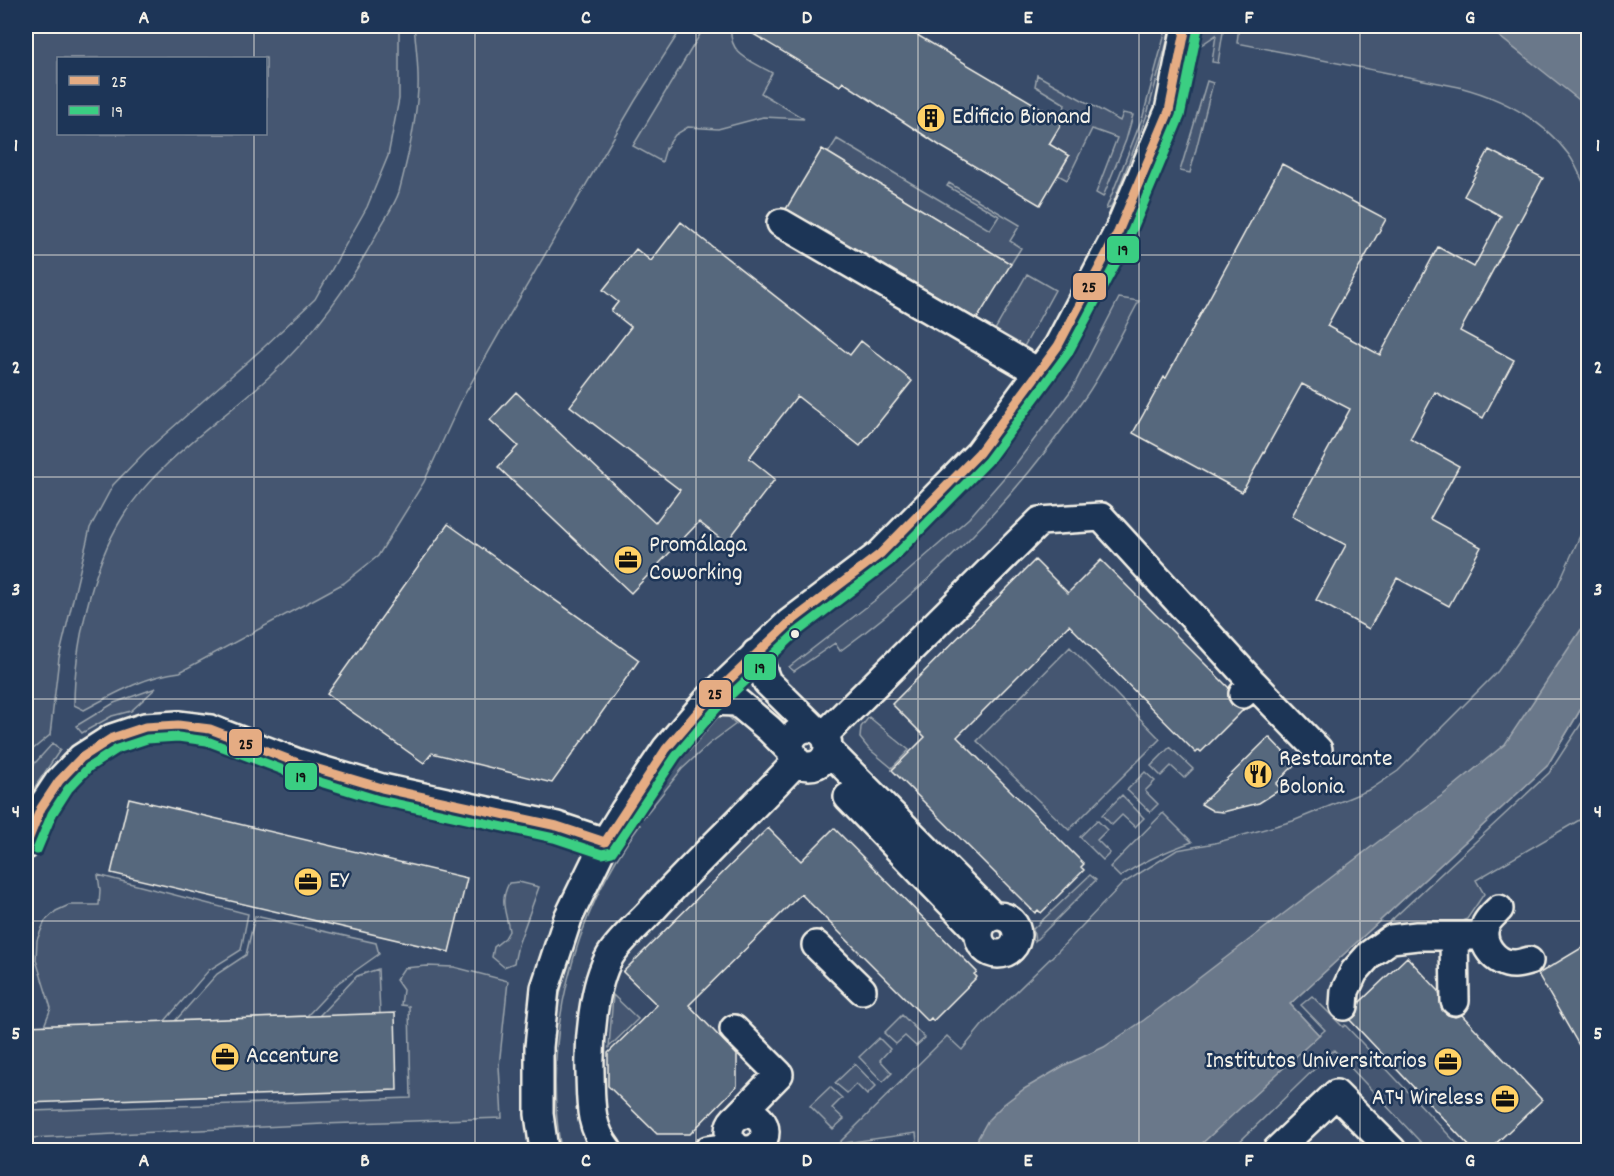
<svg xmlns="http://www.w3.org/2000/svg" width="1614" height="1176" font-family="Dekko,sans-serif">
<style>
.built{fill:#374c69;fill-rule:evenodd}
.green{fill:#445771;stroke:#9ca4ac;stroke-width:1.5;fill-rule:evenodd}
.water{fill:#6a788a;stroke:#a1a8b0;stroke-width:1.5}
.building{fill:#56677d;stroke:#f4f1e8;stroke-width:1.5}
.lines{fill:none;stroke-linecap:round;stroke-linejoin:round}
.minor-casing{stroke:#f4f1e8;stroke-width:32}
.minor{stroke:#1d3557;stroke-width:27}
.bus-1-casing{stroke:#1d3557;stroke-width:14}
.bus-2-casing{stroke:#1d3557;stroke-width:14}
.bus-1{stroke:#e5ac83;stroke-width:9}
.bus-2{stroke:#3ace82;stroke-width:9}
.grid{fill:none;stroke:#f4f1e8;stroke-width:1.5;stroke-opacity:0.55}
.bus-dot{fill:#f4f1e8;stroke:#1d3557;stroke-width:2}
.labels{text-anchor:middle;dominant-baseline:central;stroke-width:5;stroke-linejoin:round;paint-order:stroke}
.poi-label{font-size:24px;fill:#f4f1e8;stroke:#1d3557;text-anchor:start}
.line-badge{stroke:#1d3557;stroke-width:2}
.pale-badge-label{font-size:16px;text-anchor:middle;font-weight:bold;fill:#111}
.neatline{fill:none;stroke:#f4f1e8;stroke-width:2}
.grid-label{font-size:20px;text-anchor:middle;font-weight:bold;fill:#f4f1e8}
</style>
<rect width="100%" height="100%" fill="#2a4060"/>
<filter id="ink" filterUnits="userSpaceOnUse"><feTurbulence type="fractalNoise" baseFrequency=".0167" numOctaves="2"/><feDisplacementMap in="SourceGraphic" scale="12" xChannelSelector="R" yChannelSelector="G"/><feConvolveMatrix kernelMatrix="1 2 1 2 8 2 1 2 1" color-interpolation-filters="sRGB"/></filter>
<g filter="url(#ink)">
<path class="built" d="M26 26H1588V1150H26ZM58 58H266V134H58Z"/>
<path class="green" d="M26 26H399V99L388 156 367 207 315 299 264 347 146 451 113 485 90 528 59 658 50 735 26 755ZM58 58H266V134H58Z
M414 26H683L635 101 509 316 462 399 424 482 378 556 344 583 180 672C145 676 114 694 84 710L74 705C74 649 92 566 122 518 151 469 209 429 252 392 305 347 348 289 380 228 386 217 395 204 399 192 408 158 416 124 418 89 419 68 416 46 414 26Z
M705 26H731C728 55 750 60 772 73L761 93 804 119 763 117 718 129 688 127 675 135 666 148 662 162 633 146Z
M1167 26H1170V31L1147 115 1114 201 1110 208 1106 209 1143 116Z
M1200 26H1224L1218 63 1212 62 1216 35 1195 49Z
M1239 26H1588V193C1582 181 1577 166 1569 155 1542 119 1501 98 1459 87L1237 43Z
M1037 75 1120 121 1123 113 1133 115 1126 140 1103 197 1096 193 1117 138 1092 129 1067 180 1058 175 1069 156 1049 144 1063 121 1065 104 1035 86Z
M1207 81 1213 83 1190 173 1180 171Z
M837 139 990 230 999 216 947 186 949 183 1020 225 1010 241 1021 248 1011 264 828 153Z
M1027 274 1055 290 1021 352 992 335Z
M1119 298 1139 301C1122 332 1106 367 1086 396 1019 494 936 581 840 651L835 643 794 671 789 667 874 601 969 518 1015 465 1072 389Z
M1588 518V697L1547 766 1290 1004 1319 1035 1325 1030 1301 1005 1312 996 1343 1027 1345 1025 1463 1150H1428L1334 1050 1231 1150H918L916 1133 838 1144 947 1036 962 1050 984 1023 1059 950 1122 884 1177 850 1215 843 1293 821 1371 789 1398 771 1498 671 1557 587Z
M1070 647 1160 739 1069 830 977 741Z
M156 688 131 711 112 716 82 733 76 726 114 703Z
M723 711 736 724 709 744 682 769 643 818 638 814 685 747 690 750Z
M1588 713V815L1476 880 1484 894 1467 919 1451 925 1382 929 1549 773Z
M869 717 909 750 892 768 868 748 860 738 861 727Z
M53 743 60 750 26 800V778L35 763Z
M1170 747 1193 769 1184 778 1171 766 1161 776 1151 766Z
M1145 772 1155 781 1145 791 1158 804 1150 812 1127 790Z
M1122 795 1144 818 1135 827 1122 815 1112 825 1102 815Z
M1163 813 1192 842C1166 851 1143 861 1120 877L1110 867Z
M632 820 640 825C572 915 542 1039 561 1150H557C555 1134 552 1117 551 1100 548 1036 562 970 585 910 597 879 616 850 632 820Z
M1097 820 1107 830 1097 840 1110 853 1103 860 1080 837Z
M98 875 248 914 241 950 209 970 164 1022 44 1026 51 1008 36 960 37 940 45 921 56 911 69 905H99L100 890Z
M1090 875 1096 880 1035 941 1033 929Z
M519 882 539 887 518 945 514 963 504 967 492 957 494 947 505 938 509 931C506 910 499 903 509 883Z
M255 916 376 943 379 954 338 983 307 1016 175 1021 217 974 246 955Z
M427 966 454 967 508 981 499 1066 502 1118 323 1124 31 1138 32 1111 411 1098 409 1006 401 1005 403 990 396 980 404 968Z
M378 969 380 1014 319 1016 357 976Z
M613 995 638 1019 609 1047Z
M902 1015 925 1038 916 1046 905 1036 896 1044 884 1033Z
M879 1038 890 1049 880 1060 892 1073 883 1082 859 1057Z
M855 1064 876 1086 867 1095 856 1084 847 1093 835 1083Z
M830 1087 842 1098 832 1108 844 1119 833 1129 810 1106Z"/>
<path class="water" d="M1486 26H1588V107Z
M1588 619V697L1547 766 1290 1004 1319 1035 1195 1150H976L978 1138 988 1120 1004 1104 1024 1089 1065 1065 1104 1047 1144 1020 1379 841 1444 794 1505 744Z"/>
<path class="building" d="M740 26H902L1063 121 1049 144 1069 156 1040 205 942 147 843 82 840 86Z
M822 149 1011 264 977 319 786 209Z
M1489 150 1543 178 1460 331 1514 360 1483 418 1435 392 1410 439 1459 466 1430 519 1481 547 1449 606 1397 578 1369 629 1316 600 1346 545 1292 516 1350 409 1302 384 1242 492 1133 433 1164 377 1166 378 1282 164 1386 219 1327 326 1380 355 1438 247 1474 267 1501 216 1464 196Z
M681 222 850 355 861 341 912 381 860 446 797 396 749 458 775 479 726 543 699 522 631 593 498 467 518 446 490 420 516 392 655 523 680 490 570 406 631 327 611 311 618 302 603 290 636 249 651 261Z
M448 524 639 660 552 783 432 753 424 763 327 694Z
M1035 560 1068 593 1101 560 1229 688 1228 698 1232 705 1244 709 1201 752 1199 750 1196 753 1069 625 957 737 1084 864 1081 867 1084 870 1041 913 1038 910 1035 913 892 770 925 737 892 704Z
M1269 737 1295 764 1276 784 1281 789 1259 803 1223 812 1213 811 1201 804Z
M129 798 467 878 449 952 111 873Z
M768 828 801 861 834 828 977 972 974 974 977 977 933 1021 931 1018 928 1021 801 894 689 1005 737 1055V1086L690 1134H657L608 1086V1053L657 1005 623 972Z
M1588 944V1061L1538 974Z
M1407 957 1439 991 1442 1010 1448 1015 1455 1017 1462 1015 1542 1100 1489 1150H1473L1350 1020 1357 1014 1360 1002Z
M395 1013 397 1090 26 1103V1026Z"/>
<g class="lines">
<g class="minor-casing">
<path id="minor" d="M781 223 1038 372
M756 653 767 682 815 729
M1253 683 1318 750
M707 701 737 702 769 729 792 752
M790 747a19 19 0 1 1 38 0a19 19 0 1 1-38 0Z
M824 735 1040 521 1101 517 1253 683 1243 694
M828 750 993 916
M848 797 979 932
M26 845 41 808 59 781 81 758 112 738 145 727 178 725 210 729 298 763 382 788 557 826 605 842
M1499 909C1495 913 1489 918 1486 924 1478 942 1495 965 1515 964 1519 964 1525 962 1529 961
M979 935a19 19 0 1 1 38 0a19 19 0 1 1-38 0Z
M1454 937 1455 1001
M816 945 862 990
M1344 1006 1345 991 1354 972 1370 954 1391 939 1417 936H1483
M734 1029 779 1074 738 1116
M729 1132a18 18 0 1 1 36 0a18 18 0 1 1-36 0Z
M544 1150 539 1114V1047L545 988 568 918 605 842 624 811 666 749 707 701 789 623 880 554 979 453 1058 346 1118 232 1169 111 1186 26
M608 1150C589 1125 591 1103 590 1072 589 1040 593 985 610 956 619 941 638 925 650 912 697 860 749 813 797 761
M708 1150 724 1148 734 1144
M1277 1150 1336 1094 1392 1150"/>
</g>
<use href="#minor" class="minor"/>
<g class="bus-1-casing">
<path id="bus-1" d="M26 845 41 808 59 781 81 758 112 738 145 727 178 725 210 729 298 763 382 788 557 826 605 842 666 749 707 701 789 623 880 554 979 453 1058 346 1118 232 1169 111 1186 26"/>
</g>
<g class="bus-2-casing">
<path id="bus-2" d="M37 850 52 814 68 789 89 767 117 749 147 739 178 737 207 741 294 774 379 800 554 838 602 854 612 852 676 756 716 709 797 632 889 562 988 461 1068 353 1129 238 1180 116 1198 28"/>
</g>
<use href="#bus-1" class="bus-1"/>
<use href="#bus-2" class="bus-2"/>
</g>
</g>
<path class="grid" d="M254 26V58M475 26V1150M696 26V1150M918 26V1150M1139 26V1150M1360 26V1150M254 134V1150M26 255H1588M26 477H1588M26 699H1588M26 921H1588"/>
<defs>
<g id="building-disc" transform="scale(1.5)"><circle r="9.5" fill="#ffd166" stroke="#1d3557"/><path d="M-4-6H4V6H1V3H-1V6H-4ZM-2.5-4.3h1.7v1.8h-1.7ZM.8-4.3h1.7v1.8H.8ZM-2.5-1h1.7V.8h-1.7ZM.8-1h1.7V.8H.8Z" fill="#111"/></g>
<g id="office-disc" transform="scale(1.5)"><circle r="9.5" fill="#ffd166" stroke="#1d3557"/><path d="M-6-3h4V-5.5h4V-3h4V5H-6ZM-1-4.5V-3h2v-1.5ZM-6 0V1H6V0Z" fill="#111"/></g>
<g id="restaurant-disc" transform="scale(1.5)"><circle r="9.5" fill="#ffd166" stroke="#1d3557"/><path d="M-5-6h1v4h1v-4h1v4h1v-4h1v5L-1.5 .5V6h-2V.5L-5-1ZM5-6V6H3V1.5H1.5Q1.5-4 5-6Z" fill="#111"/></g>
</defs>
<g fill-rule="evenodd">
<use href="#building-disc" x="931" y="118"/>
<use href="#office-disc" x="628" y="560"/>
<use href="#restaurant-disc" x="1258" y="774"/>
<use href="#office-disc" x="308" y="882"/>
<use href="#office-disc" x="225" y="1057"/>
<use href="#office-disc" x="1448" y="1062"/>
<use href="#office-disc" x="1505" y="1099"/>
</g>
<circle class="bus-dot" cx="795" cy="634" r="5"/>
<g class="labels">
<g class="poi-label">
<text x="952" y="118">Edificio Bionand</text>
<text x="649" y="546">Promálaga<tspan x="649" dy="28">Coworking</tspan></text>
<text x="1279" y="760">Restaurante<tspan x="1279" dy="28">Bolonia</tspan></text>
<text x="329" y="882">EY</text>
<text x="246" y="1057">Accenture</text>
<text x="1427" y="1062" text-anchor="end">Institutos Universitarios</text>
<text x="1484" y="1099" text-anchor="end">AT4 Wireless</text>
</g>
</g>
<g class="line-badge">
<rect x="1106" y="235" width="34" height="29" rx="6" fill="#3ace82"/>
<rect x="1072" y="272" width="35" height="29" rx="6" fill="#e5ac83"/>
<rect x="743" y="653" width="34" height="28" rx="6" fill="#3ace82"/>
<rect x="698" y="679" width="34" height="29" rx="6" fill="#e5ac83"/>
<rect x="228" y="728" width="35" height="29" rx="6" fill="#e5ac83"/>
<rect x="284" y="762" width="34" height="29" rx="6" fill="#3ace82"/>
</g>
<g class="pale-badge-label">
<text x="1123" y="255">19</text>
<text x="1089" y="292">25</text>
<text x="760" y="673">19</text>
<text x="715" y="699">25</text>
<text x="246" y="749">25</text>
<text x="301" y="782">19</text>
</g>
<rect width="1614" height="1176" fill="none" stroke="#1d3557" stroke-width="66"/>
<rect x="57" y="57" width="210" height="78" fill="#1d3557" stroke="#738091" stroke-width="1.5"/>
<rect x="69" y="76" width="30" height="9" fill="#e5ac83" stroke="#738091" stroke-width="1.5"/>
<text x="111" y="87" font-size="18" fill="#f4f1e8">25</text>
<rect x="69" y="106" width="30" height="9" fill="#3ace82" stroke="#738091" stroke-width="1.5"/>
<text x="111" y="117" font-size="18" fill="#f4f1e8">19</text>
<rect x="33" y="33" width="1548" height="1110" class="neatline"/>
<g class="grid-label">
<text x="144" y="23">A</text>
<text x="365" y="23">B</text>
<text x="586" y="23">C</text>
<text x="807" y="23">D</text>
<text x="1028" y="23">E</text>
<text x="1249" y="23">F</text>
<text x="1470" y="23">G</text>
<text x="16" y="151">1</text>
<text x="1598" y="151">1</text>
<text x="16" y="373">2</text>
<text x="1598" y="373">2</text>
<text x="16" y="595">3</text>
<text x="1598" y="595">3</text>
<text x="16" y="817">4</text>
<text x="1598" y="817">4</text>
<text x="16" y="1039">5</text>
<text x="1598" y="1039">5</text>
<text x="144" y="1166">A</text>
<text x="365" y="1166">B</text>
<text x="586" y="1166">C</text>
<text x="807" y="1166">D</text>
<text x="1028" y="1166">E</text>
<text x="1249" y="1166">F</text>
<text x="1470" y="1166">G</text>
</g>
</svg>
